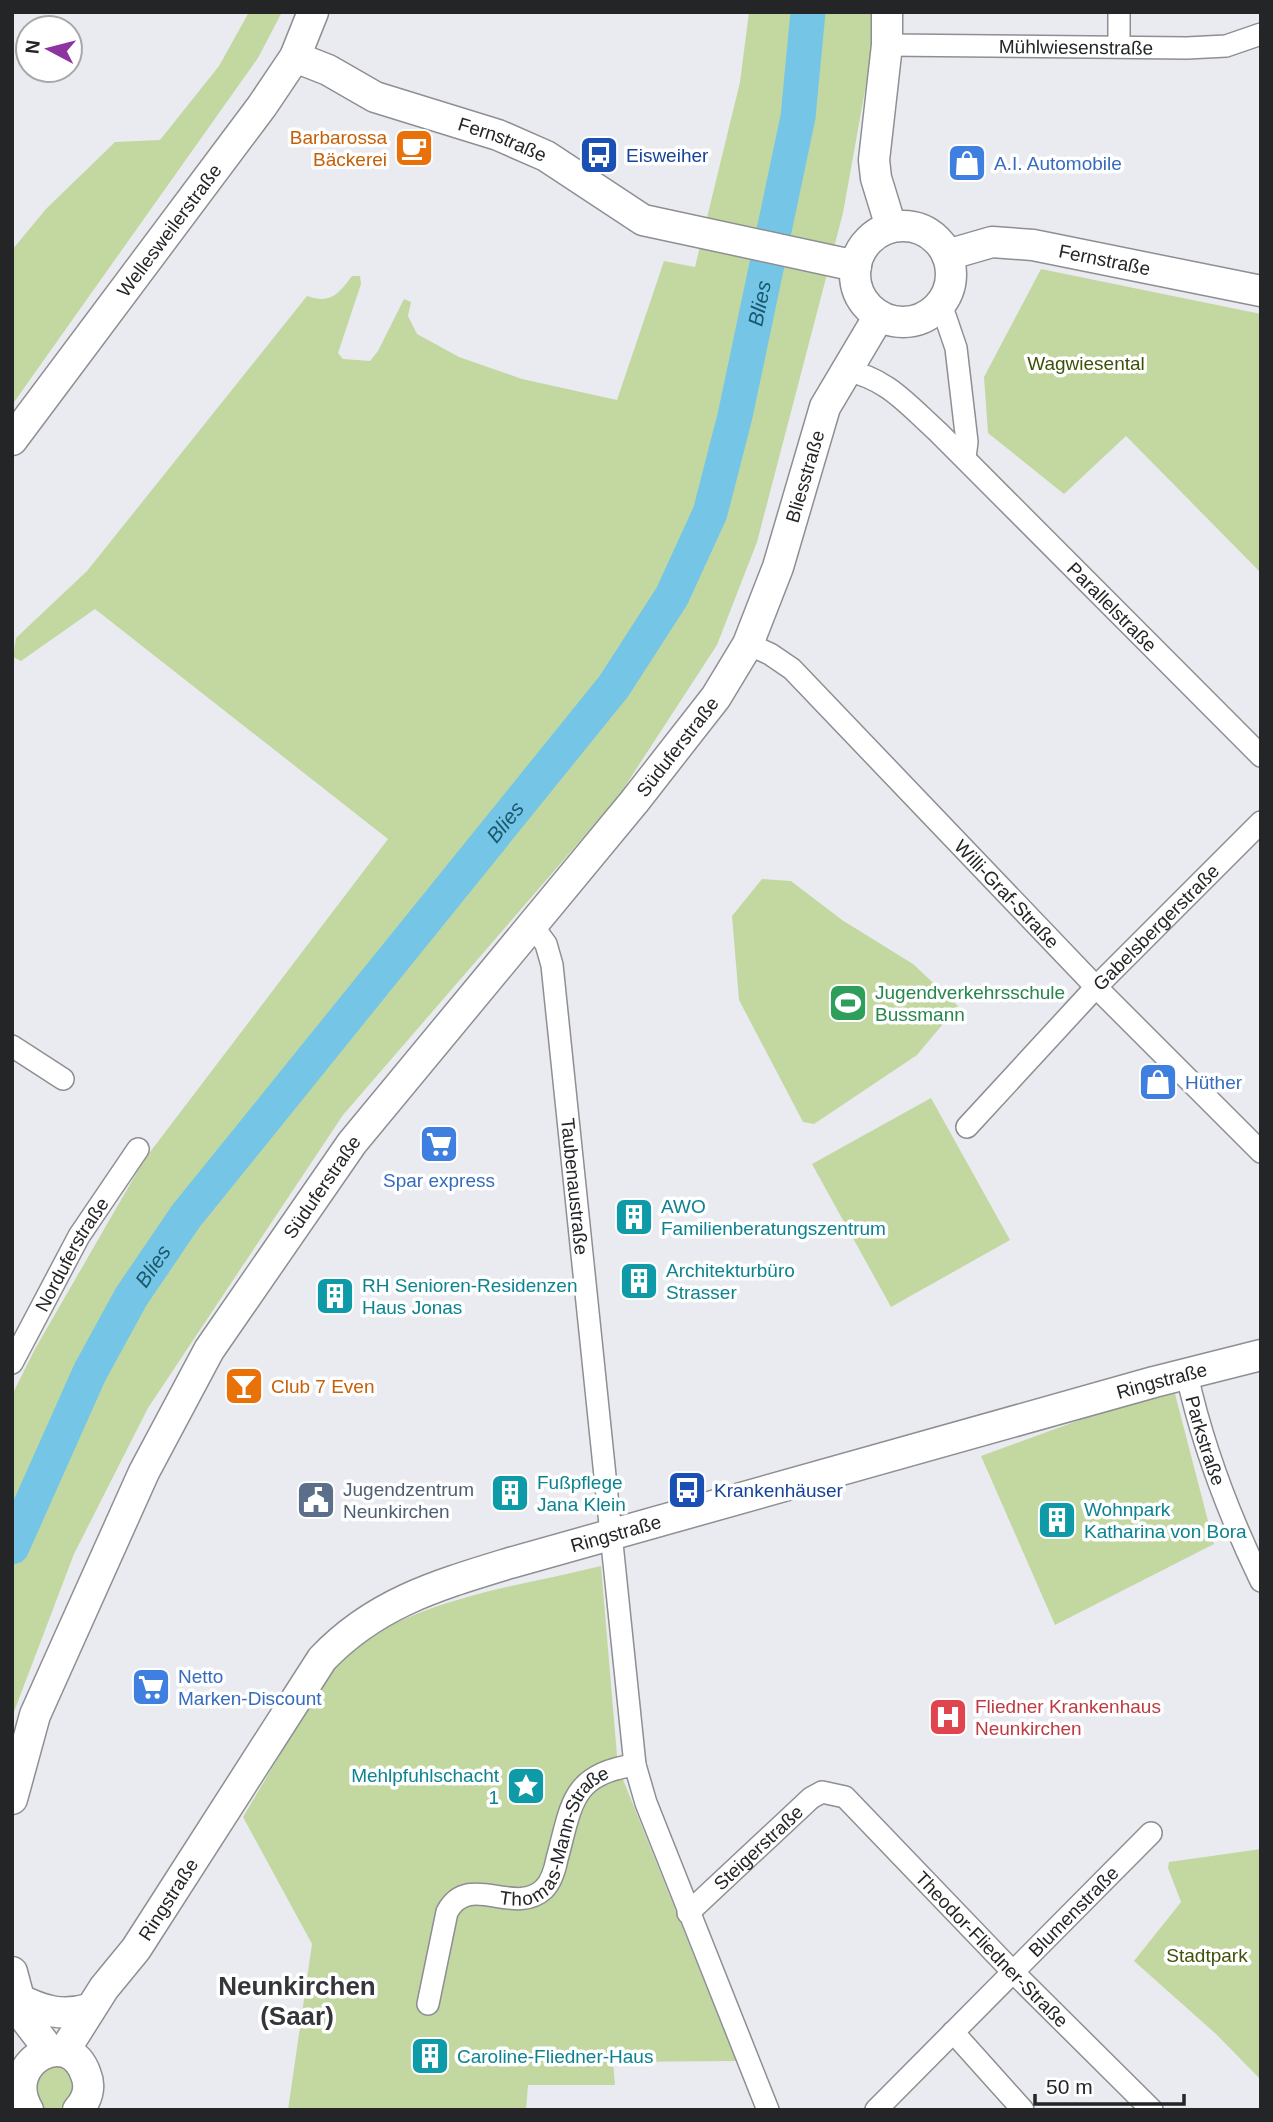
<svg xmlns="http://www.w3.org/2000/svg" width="1273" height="2122" font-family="Arial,sans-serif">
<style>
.green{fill:#c3d8a1}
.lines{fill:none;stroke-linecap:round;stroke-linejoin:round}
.river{stroke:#75c6e6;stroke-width:35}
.street-casing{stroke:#8d8f93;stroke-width:24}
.secondary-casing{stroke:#8d8f93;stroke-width:33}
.street{stroke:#fff;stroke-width:21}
.secondary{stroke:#fff;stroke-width:30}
.labels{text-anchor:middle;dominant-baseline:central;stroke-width:7;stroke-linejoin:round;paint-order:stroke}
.street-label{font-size:19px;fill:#242527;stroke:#fff}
.food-label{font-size:19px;fill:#c56008;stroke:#fff;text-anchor:end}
.transit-label{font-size:19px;fill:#164399;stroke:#fff;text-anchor:start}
.shop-label{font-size:19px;fill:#366cbe;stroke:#fff;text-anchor:start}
.park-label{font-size:19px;fill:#3d5208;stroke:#fff}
.leisure-label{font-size:19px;fill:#27864d;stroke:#fff;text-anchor:start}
.culture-label{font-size:19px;fill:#0d838f;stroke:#fff;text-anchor:start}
.service-label{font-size:19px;fill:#4e5e75;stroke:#fff;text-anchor:start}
.health-label{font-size:19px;fill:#be3a42;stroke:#fff;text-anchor:start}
.water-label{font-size:21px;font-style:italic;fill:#185970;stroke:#fff}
.district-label{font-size:26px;font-weight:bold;fill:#343639;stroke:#fff}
</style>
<rect width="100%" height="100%" fill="#e9ebf0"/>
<path class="green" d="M249 12H282L258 58 12 405V250L46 209 115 142 160 140 219 66Z
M749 12H871V57L843 213 757 542 717 645 618 797 343 1115 148 1408 74 1554 12 1717V1395L35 1349 144 1160 388 839 95 609 21 661 13 657 16 638 87 571 307 296C330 304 338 295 352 276H360L361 284 338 353 343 359 370 361 378 351 404 299 411 302 408 316 417 334 459 357 522 379 617 400 664 261 695 267 740 82Z
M1041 269 1261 314V573L1126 436 1064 494 988 433 984 377Z
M762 879 791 881 842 920 913 964 958 1006 917 1055 814 1124 803 1122 739 1000 732 916Z
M931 1098 1010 1240 891 1307 812 1164Z
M1173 1386 1214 1544 1055 1625 981 1456Z
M601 1566 618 1767 736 2061 613 2062 615 2085H528L526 2110H288L312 1944 243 1817 333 1665C402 1600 512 1588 601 1566Z
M1261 1849V2080L1216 2034 1134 1961 1181 1902 1168 1868 1169 1862Z
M55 2061 74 2074 72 2101C60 2110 51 2113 37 2105L32 2071Z"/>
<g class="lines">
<path class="river" id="s1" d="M12 1547 90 1372 131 1297 186 1216 614 686 672 596 710 513 735 416 798 117 808 12"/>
<g class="street-casing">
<g id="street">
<path d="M1119 12V45"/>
<path id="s2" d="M887 45 1187 48 1226 46 1261 34"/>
<path d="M941 304 956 348 967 442 965 457"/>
<path id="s3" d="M846 371C886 377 909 406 938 432L1261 756"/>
<path id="s4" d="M748 644 770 654 792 669 1096 987 1261 1152"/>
<path id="s5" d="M532 925 546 944 552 965 635 1765 646 1803 768 2110"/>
<path d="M12 1046 63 1079"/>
<path id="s6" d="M967 1127 1096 987 1261 822"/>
<path id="s7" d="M12 1363 79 1236 138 1149"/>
<path id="s8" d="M1187 1375C1203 1447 1229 1515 1261 1581"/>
<path id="s9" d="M688 1913 811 1798 822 1792 845 1797 1012 1971 1152 2110"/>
<path id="s10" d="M428 2004 447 1912C469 1871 514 1917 544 1889 552 1881 555 1869 557 1859 572 1804 571 1774 635 1765"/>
<path d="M953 2032 1023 2110"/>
<path id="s11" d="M876 2110 1151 1833"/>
</g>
</g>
<g class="secondary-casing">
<g id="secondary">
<path d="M887 12V45L874 160 876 178 891 227"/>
<path id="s12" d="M295 57 328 70 375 97 498 135 546 156 643 220 856 266"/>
<circle cx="903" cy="274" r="48"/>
<path id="s13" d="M947 255 992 242 1033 245 1261 291"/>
<path id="s14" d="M12 440 262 106 295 57 313 12"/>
<path id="s15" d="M12 1799 35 1715 144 1472 209 1350 352 1143 634 802 716 697 748 644 778 567 825 407 879 316"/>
<path d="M12 1972 24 2017 50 2051"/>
<path d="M17 1998C42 2011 62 2017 89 2009"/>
<path id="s16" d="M60 2051 68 2045 104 1988 136 1949 322 1659C375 1603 438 1585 510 1563L1154 1382 1261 1355"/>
<path d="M28 2110C0 2063 69 2024 86 2075 91 2087 87 2100 78 2110"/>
</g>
</g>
<use href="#street" class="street"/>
<use href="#secondary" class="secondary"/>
</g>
<defs>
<g id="cafe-square" transform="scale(2.0125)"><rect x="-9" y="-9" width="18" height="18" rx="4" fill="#e8710a" stroke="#fff"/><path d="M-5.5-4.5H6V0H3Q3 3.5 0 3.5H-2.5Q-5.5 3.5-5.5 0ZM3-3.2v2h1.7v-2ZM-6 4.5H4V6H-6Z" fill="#fff"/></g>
<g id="bus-square" transform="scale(2.0125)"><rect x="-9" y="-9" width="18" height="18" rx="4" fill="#1a4fb4" stroke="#fff"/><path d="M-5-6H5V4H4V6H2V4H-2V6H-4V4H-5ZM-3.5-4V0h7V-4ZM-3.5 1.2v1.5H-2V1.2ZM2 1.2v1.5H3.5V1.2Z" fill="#fff"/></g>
<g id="shop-square" transform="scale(2.0125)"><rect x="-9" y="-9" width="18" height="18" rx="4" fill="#3f7fe0" stroke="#fff"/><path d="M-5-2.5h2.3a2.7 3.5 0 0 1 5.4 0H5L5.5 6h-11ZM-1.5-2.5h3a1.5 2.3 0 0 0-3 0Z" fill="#fff"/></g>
<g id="stadium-square" transform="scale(2.0125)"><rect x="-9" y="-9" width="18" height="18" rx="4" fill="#2e9e5b" stroke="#fff"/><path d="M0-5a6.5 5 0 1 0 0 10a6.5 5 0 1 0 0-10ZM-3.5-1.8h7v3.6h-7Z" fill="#fff"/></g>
<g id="supermarket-square" transform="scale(2.0125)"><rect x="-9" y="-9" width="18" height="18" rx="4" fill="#3f7fe0" stroke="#fff"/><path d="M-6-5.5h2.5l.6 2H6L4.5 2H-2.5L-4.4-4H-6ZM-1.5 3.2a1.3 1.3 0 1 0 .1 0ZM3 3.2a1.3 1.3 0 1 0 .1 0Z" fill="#fff"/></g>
<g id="building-square" transform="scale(2.0125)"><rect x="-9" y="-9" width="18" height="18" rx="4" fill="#0f9aa8" stroke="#fff"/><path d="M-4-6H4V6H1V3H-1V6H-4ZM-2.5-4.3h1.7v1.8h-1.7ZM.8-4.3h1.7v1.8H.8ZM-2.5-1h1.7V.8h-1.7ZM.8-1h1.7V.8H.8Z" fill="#fff"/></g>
<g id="bar-square" transform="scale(2.0125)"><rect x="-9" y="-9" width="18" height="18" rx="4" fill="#e8710a" stroke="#fff"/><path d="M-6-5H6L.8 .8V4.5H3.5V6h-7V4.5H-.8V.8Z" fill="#fff"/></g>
<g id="civic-square" transform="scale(2.0125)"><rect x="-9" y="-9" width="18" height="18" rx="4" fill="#5c6f8a" stroke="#fff"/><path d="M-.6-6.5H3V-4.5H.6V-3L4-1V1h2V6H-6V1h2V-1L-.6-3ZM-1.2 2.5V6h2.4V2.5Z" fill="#fff"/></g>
<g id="hospital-square" transform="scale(2.0125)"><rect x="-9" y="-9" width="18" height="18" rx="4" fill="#e0444e" stroke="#fff"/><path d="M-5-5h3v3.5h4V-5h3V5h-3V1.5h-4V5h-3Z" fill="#fff"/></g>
<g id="sight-square" transform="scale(2.0125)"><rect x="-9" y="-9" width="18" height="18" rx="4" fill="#0f9aa8" stroke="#fff"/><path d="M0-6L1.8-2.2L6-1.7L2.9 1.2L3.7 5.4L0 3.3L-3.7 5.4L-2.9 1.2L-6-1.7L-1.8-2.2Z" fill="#fff"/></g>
</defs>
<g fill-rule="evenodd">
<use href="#cafe-square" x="414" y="148"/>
<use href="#bus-square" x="599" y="155"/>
<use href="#shop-square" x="967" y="163"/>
<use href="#stadium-square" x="848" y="1003"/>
<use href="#shop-square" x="1158" y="1082"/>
<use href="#supermarket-square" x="439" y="1144"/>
<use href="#building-square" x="634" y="1217"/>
<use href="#building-square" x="639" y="1281"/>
<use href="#building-square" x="335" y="1296"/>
<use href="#bar-square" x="244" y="1386"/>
<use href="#bus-square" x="687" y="1490"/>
<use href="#building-square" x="510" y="1493"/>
<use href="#civic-square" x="316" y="1500"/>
<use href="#building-square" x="1057" y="1520"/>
<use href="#supermarket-square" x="151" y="1687"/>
<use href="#hospital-square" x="948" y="1717"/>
<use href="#sight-square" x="526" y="1786"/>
<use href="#building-square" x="430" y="2056"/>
</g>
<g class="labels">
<g class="street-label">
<text stroke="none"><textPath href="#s2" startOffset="189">Mühlwiesenstraße</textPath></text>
<text stroke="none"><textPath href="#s12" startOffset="224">Fernstraße</textPath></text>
<text stroke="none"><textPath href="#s14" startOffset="262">Wellesweilerstraße</textPath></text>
<text stroke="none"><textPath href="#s13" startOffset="161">Fernstraße</textPath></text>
<text stroke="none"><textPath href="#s15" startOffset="1558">Bliesstraße</textPath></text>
<text stroke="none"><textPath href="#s3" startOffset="359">Parallelstraße</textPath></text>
<text stroke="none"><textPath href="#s15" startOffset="1256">Süduferstraße</textPath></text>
<text stroke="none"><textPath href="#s4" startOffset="362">Willi-Graf-Straße</textPath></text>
<text stroke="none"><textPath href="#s6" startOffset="275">Gabelsbergerstraße</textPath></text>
<text stroke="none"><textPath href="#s15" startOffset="690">Süduferstraße</textPath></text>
<text stroke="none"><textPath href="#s5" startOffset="268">Taubenaustraße</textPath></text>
<text stroke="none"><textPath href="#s7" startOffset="124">Norduferstraße</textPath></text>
<text stroke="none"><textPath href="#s16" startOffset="1363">Ringstraße</textPath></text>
<text stroke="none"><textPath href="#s8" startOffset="68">Parkstraße</textPath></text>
<text stroke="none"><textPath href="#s16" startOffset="796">Ringstraße</textPath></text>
<text stroke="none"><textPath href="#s10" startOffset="247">Thomas-Mann-Straße</textPath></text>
<text stroke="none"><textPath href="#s9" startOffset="96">Steigerstraße</textPath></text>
<text stroke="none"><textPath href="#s16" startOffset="187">Ringstraße</textPath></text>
<text stroke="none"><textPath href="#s11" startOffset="280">Blumenstraße</textPath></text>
<text stroke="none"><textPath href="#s9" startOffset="416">Theodor-Fliedner-Straße</textPath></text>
</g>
<g class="food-label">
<text x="387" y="137">Barbarossa<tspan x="387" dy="22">Bäckerei</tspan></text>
<text x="271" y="1386" text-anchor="start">Club 7 Even</text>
</g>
<g class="transit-label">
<text x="626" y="155">Eisweiher</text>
<text x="714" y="1490">Krankenhäuser</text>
</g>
<g class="shop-label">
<text x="994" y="163">A.I. Automobile</text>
<text x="1185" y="1082">Hüther</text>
<text x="439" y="1180" text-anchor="middle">Spar express</text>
<text x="178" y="1676">Netto<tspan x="178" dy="22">Marken-Discount</tspan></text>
</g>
<g class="park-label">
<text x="1086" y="363">Wagwiesental</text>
<text x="1207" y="1955">Stadtpark</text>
</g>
<g class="leisure-label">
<text x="875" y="992">Jugendverkehrsschule<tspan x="875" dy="22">Bussmann</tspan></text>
</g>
<g class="culture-label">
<text x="661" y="1206">AWO<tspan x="661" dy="22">Familienberatungszentrum</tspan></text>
<text x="666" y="1270">Architekturbüro<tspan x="666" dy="22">Strasser</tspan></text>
<text x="362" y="1285">RH Senioren-Residenzen<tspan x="362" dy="22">Haus Jonas</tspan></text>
<text x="537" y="1482">Fußpflege<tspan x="537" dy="22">Jana Klein</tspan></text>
<text x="1084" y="1509">Wohnpark<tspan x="1084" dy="22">Katharina von Bora</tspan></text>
<text x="499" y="1775" text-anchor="end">Mehlpfuhlschacht<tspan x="499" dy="22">1</tspan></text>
<text x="457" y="2056">Caroline-Fliedner-Haus</text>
</g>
<g class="service-label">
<text x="343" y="1489">Jugendzentrum<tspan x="343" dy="22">Neunkirchen</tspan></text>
</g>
<g class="health-label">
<text x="975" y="1706">Fliedner Krankenhaus<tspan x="975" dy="22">Neunkirchen</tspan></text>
</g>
<g class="water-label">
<text stroke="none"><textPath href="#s1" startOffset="1470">Blies</textPath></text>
<text stroke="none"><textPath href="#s1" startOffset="882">Blies</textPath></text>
<text stroke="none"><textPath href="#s1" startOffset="315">Blies</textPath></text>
</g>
<g class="district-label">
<text x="297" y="1986">Neunkirchen<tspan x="297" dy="30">(Saar)</tspan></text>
</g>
</g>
<rect width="1273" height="2122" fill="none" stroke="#242527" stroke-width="28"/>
<g transform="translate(49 49) rotate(277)"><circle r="33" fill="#ffffff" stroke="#a7a8a9" stroke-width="2"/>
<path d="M0-5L12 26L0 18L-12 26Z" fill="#8d34a0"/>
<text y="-10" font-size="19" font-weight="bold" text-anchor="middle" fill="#242527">N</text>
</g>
<path d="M1035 2094v10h149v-10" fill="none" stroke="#242527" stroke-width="3.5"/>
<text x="1046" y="2094" font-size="21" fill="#242527" stroke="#ffffff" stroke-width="5" paint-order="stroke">50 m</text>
</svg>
